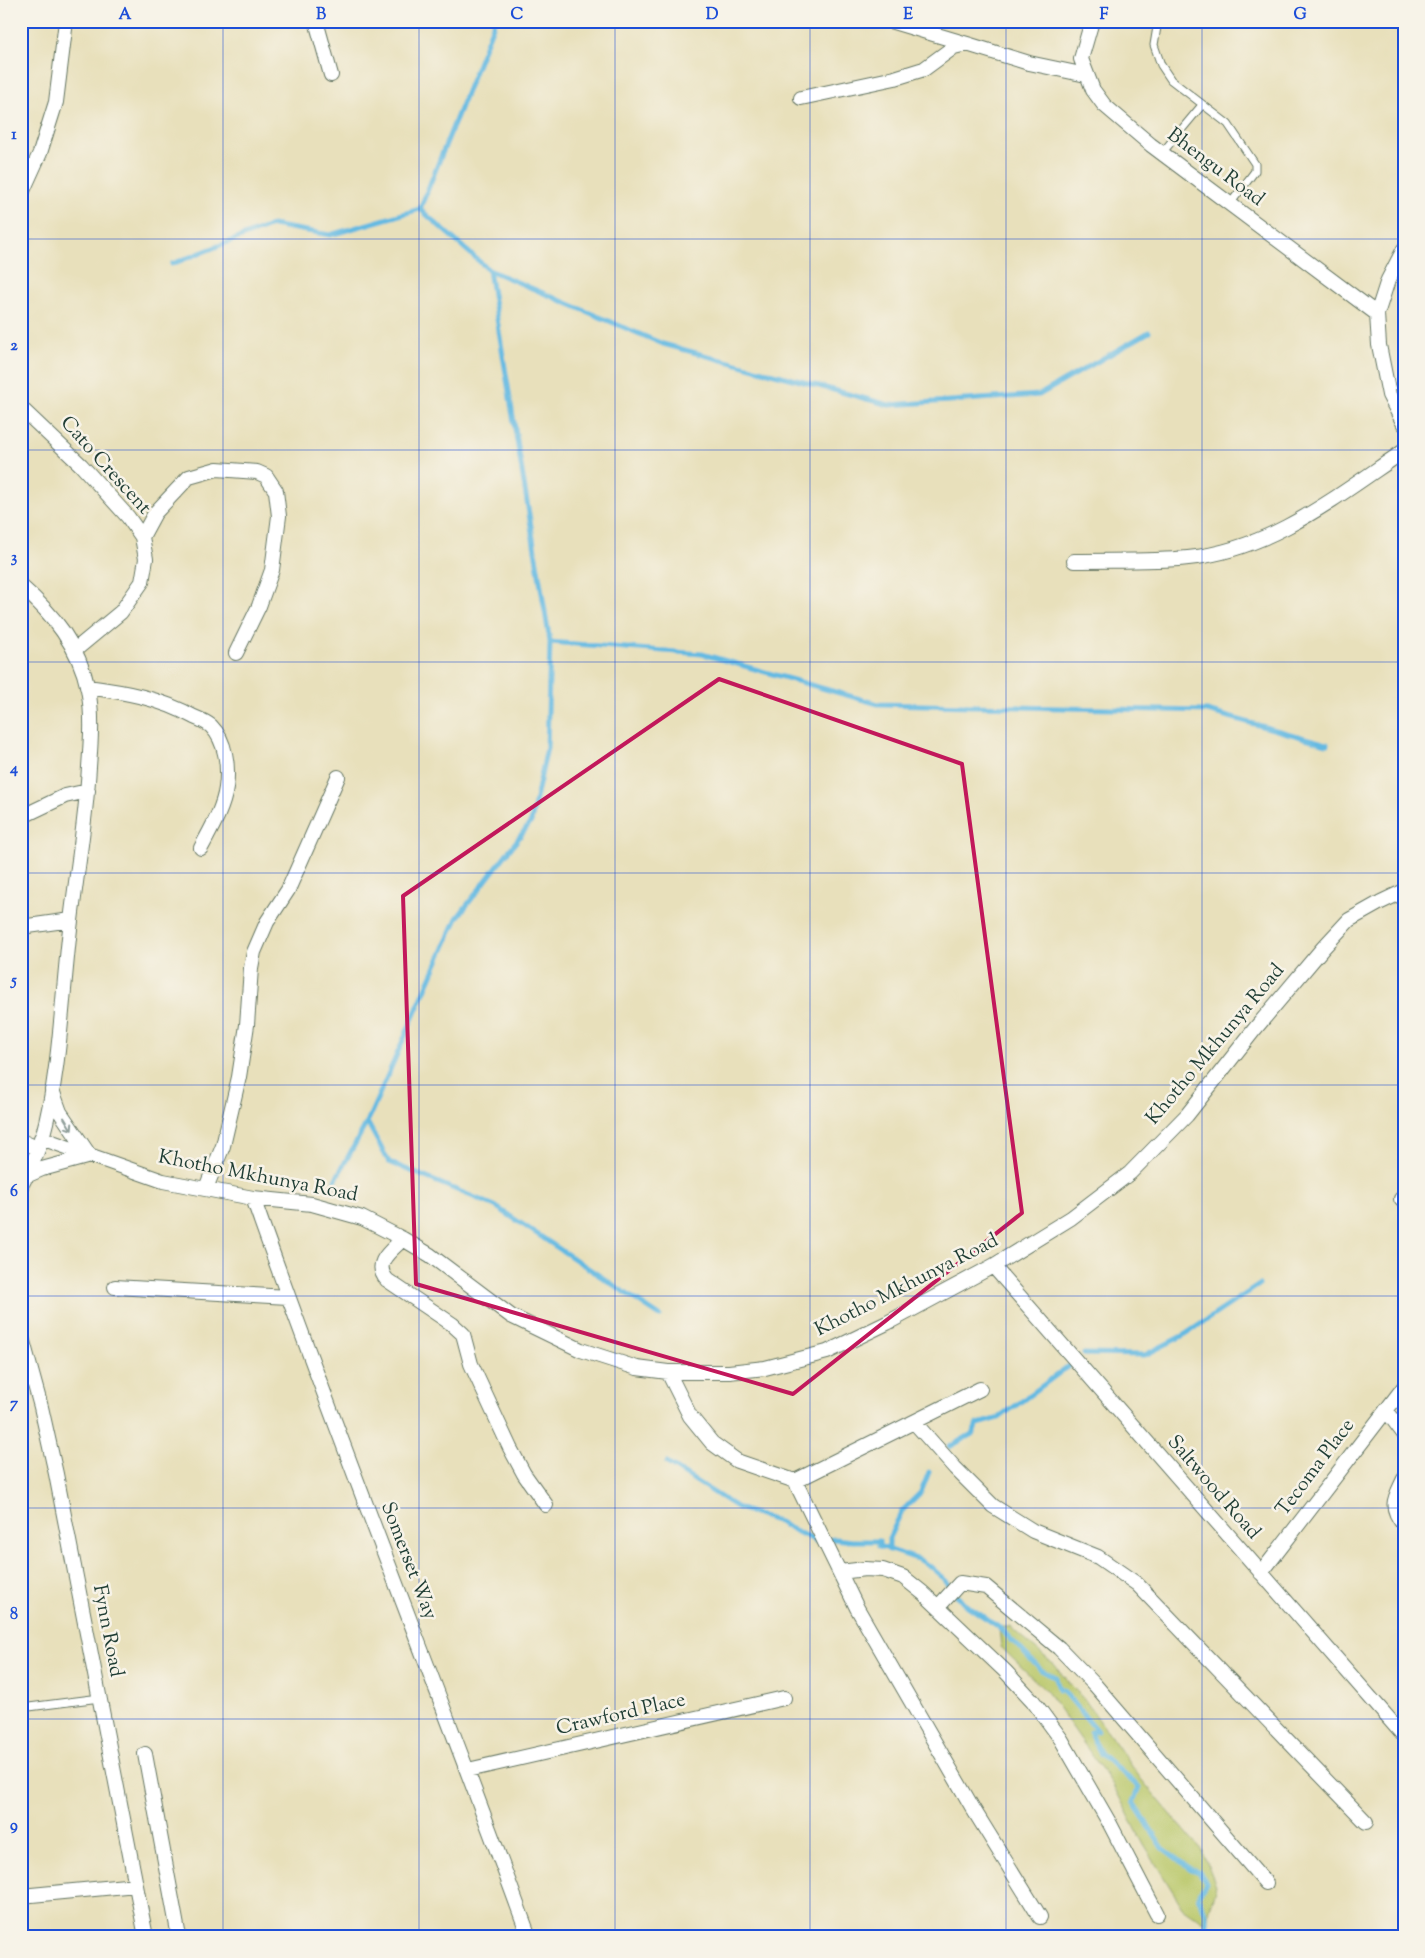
<svg xmlns="http://www.w3.org/2000/svg" width="1425" height="1958" font-family="'Sorts Mill Goudy',serif">
<style>
.green{fill:#b9c769;stroke:#6c824e}
.lines{fill:none;stroke-linecap:round;stroke-linejoin:round}
.stream{stroke:#65bae2;stroke-width:5}
.service-casing{stroke:#657663;stroke-width:9}
.minor-casing{stroke:#657663;stroke-width:16}
.service{stroke:#fff;stroke-width:7}
.minor{stroke:#fff;stroke-width:14}
.oneway{stroke:#8f9e9a}
.marked{fill:none;stroke:#c2185b;stroke-width:4;stroke-linejoin:round}
.grid{fill:none;stroke:#1d4ed8;stroke-width:1;stroke-opacity:0.55}
.labels{text-anchor:middle;dominant-baseline:central;stroke-width:5;stroke-linejoin:round;paint-order:stroke}
.street-label{font-size:20px;fill:#1f3d34;stroke:#f7f3e8}
.neatline{fill:none;stroke:#1d4ed8;stroke-width:2}
.grid-label{font-size:16px;text-anchor:middle;font-weight:bold;fill:#1d4ed8}
</style>
<rect width="100%" height="100%" fill="#f7f3e8"/>
<filter id="ink" filterUnits="userSpaceOnUse"><feTurbulence type="fractalNoise" baseFrequency=".02" numOctaves="2"/><feDisplacementMap in="SourceGraphic" scale="10" xChannelSelector="R" yChannelSelector="G"/><feConvolveMatrix kernelMatrix="1 2 1 2 8 2 1 2 1" color-interpolation-filters="sRGB"/></filter>
<filter id="wash" filterUnits="userSpaceOnUse"><feTurbulence type="fractalNoise" baseFrequency=".0096" numOctaves="4" result="noise"/><feDisplacementMap in="SourceGraphic" scale="20" xChannelSelector="R" yChannelSelector="G"/><feGaussianBlur stdDeviation="1.12" result="paint"/><feColorMatrix in="noise" values="0 0 0 0 0 0 0 0 0 0 0 0 0 0 0 0 0 1.4 0 .05"/><feComposite in="paint" operator="in"/></filter>
<g filter="url(#wash)">
<rect width="100%" height="100%" fill="#e8e0bb"/>
<path class="green" d="M999 1627H1010L1051 1662 1087 1703 1141 1779 1202 1851 1216 1885 1206 1924 1183 1908 1144 1845 1113 1785 1048 1693 1001 1647Z"/>
<g class="lines">
<path class="stream" d="M172 264 272 225 330 235 420 209
M489 270 663 344 889 405 1039 395 1149 332
M550 642 702 654 878 704 1207 711 1327 744
M367 1122 389 1162 495 1206 660 1316
M330 1190 367 1122 457 918 531 822 547 748 550 642 489 270 420 209 495 21
M1084 1354 1145 1355 1184 1335 1259 1285
M949 1447 972 1434 978 1424 999 1418 1070 1365
M667 1463 738 1508 782 1523 785 1526 816 1541 835 1539 852 1541H879V1546L920 1560 931 1567 942 1577 963 1603 999 1627 1041 1670 1056 1678 1059 1690H1063L1097 1731 1090 1732 1101 1754 1139 1787 1133 1802 1163 1848 1191 1869 1199 1872 1206 1882 1198 1897 1206 1913V1924L1214 1937
M889 1550V1538L902 1511 921 1492 929 1472
M1276 1937 1317 1928 1392 1937"/>
</g>
</g>
<g filter="url(#ink)">
<g class="lines">
<g class="service-casing">
<path id="service" d="M1158 21 1154 45 1161 65 1171 80 1228 124 1255 164V171L1230 204
M1162 153 1202 105
M21 1708 100 1698"/>
</g>
<g class="minor-casing">
<path id="minor" d="M316 21 331 75
M890 21 967 44
M1092 21 1081 59 1093 90 1104 105 1151 145 1377 314
M801 98 895 78 924 69 954 47 967 44 1029 63 1086 75
M21 195 40 153 56 102 66 21
M1404 249 1388 280 1377 314 1379 345 1389 395 1404 424
M21 408 81 465 128 517 142 537 146 559 142 582 121 612 75 650
M142 537 155 513 189 477 217 469 257 472 266 476 276 491 279 516 272 570 259 606 236 653
M1074 561C1111 560 1150 562 1188 558 1271 550 1337 496 1404 451
M21 586C53 614 79 646 88 689 93 715 91 740 89 767 86 819 77 870 71 921 62 990 61 1071 42 1138 37 1154 29 1171 21 1186
M87 687C125 692 160 698 194 717 199 719 206 722 211 726 226 741 229 767 226 788 223 809 211 829 201 848
M21 817 65 796 88 791
M21 927 71 920
M41 1138 163 1181 253 1198 312 1204 362 1218 403 1239 430 1255 511 1316 581 1350 637 1368 668 1372H729L765 1368 827 1352 887 1323 993 1266 1071 1218 1130 1173 1187 1115 1254 1030 1323 948 1349 920 1381 902 1404 891
M21 1141 37 1148
M26 1176 42 1169 90 1156 60 1112 52 1090
M206 1188 223 1146 239 1077 247 1025 251 968 254 952 267 922 288 890 338 777
M253 1198C340 1446 439 1690 529 1937
M1401 1199 1404 1202
M403 1239C391 1251 372 1263 387 1280L452 1324 463 1334 471 1364 510 1448 524 1474 546 1505
M993 1266 1404 1736
M115 1287 288 1297
M21 1334 41 1407 56 1474 146 1937
M668 1372 690 1416 712 1443 737 1461 795 1481 857 1608 975 1812 1040 1917
M1386 1410 1404 1434
M914 1422 955 1468 993 1506 1033 1531 1098 1557 1137 1584 1366 1822
M1404 1479C1395 1498 1388 1506 1404 1525
M795 1481 980 1389
M840 1572 865 1569 883 1570 903 1577 923 1593 1005 1671 1033 1701 1061 1739 1110 1824 1157 1914
M1261 1573 1404 1387
M938 1607 960 1583 986 1587 1059 1648 1095 1685 1266 1883
M145 1754 179 1937
M468 1770 784 1698
M21 1896 136 1885"/>
</g>
<use href="#service" class="service"/>
<use href="#minor" class="minor"/>
</g>
<defs><path id="oneway-shaft" d="M-6 0H5M1.5-3L5.5 0L1.5 3" fill="none" stroke-width="1.6" stroke-linecap="round" stroke-linejoin="round" transform="scale(1.25)"/></defs>
<use class="oneway" href="#oneway-shaft" transform="translate(68 1124) rotate(58)"/>
</g>
<path class="marked" d="M719 679 962 764 1022 1213 793 1394 416 1284 403 896Z"/>
<path class="grid" d="M223 21V1937M419 21V1937M615 21V1937M810 21V1937M1006 21V1937M1202 21V1937M21 239H1404M21 450H1404M21 662H1404M21 873H1404M21 1085H1404M21 1296H1404M21 1508H1404M21 1719H1404"/>
<g class="labels">
<g class="street-label">
<text transform="translate(1215 168) rotate(37)">Bhengu Road</text>
<text transform="translate(105 466) rotate(48)">Cato Crescent</text>
<text transform="translate(1216 1045) rotate(-50)">Khotho Mkhunya Road</text>
<text transform="translate(258 1177) rotate(11)">Khotho Mkhunya Road</text>
<text transform="translate(907 1286) rotate(-27)">Khotho Mkhunya Road</text>
<text transform="translate(1316 1468) rotate(-53)">Tecoma Place</text>
<text transform="translate(1213 1488) rotate(49)">Saltwood Road</text>
<text transform="translate(408 1561) rotate(69)">Somerset Way</text>
<text transform="translate(107 1631) rotate(79)">Fynn Road</text>
<text transform="translate(621 1715) rotate(-13)">Crawford Place</text>
</g>
</g>
<rect width="1425" height="1958" fill="none" stroke="#f7f3e8" stroke-width="55"/>
<rect x="28" y="28" width="1370" height="1902" class="neatline"/>
<g class="grid-label">
<text x="125" y="19">A</text>
<text x="321" y="19">B</text>
<text x="517" y="19">C</text>
<text x="712" y="19">D</text>
<text x="908" y="19">E</text>
<text x="1104" y="19">F</text>
<text x="1300" y="19">G</text>
<text x="14" y="139">1</text>
<text x="14" y="350">2</text>
<text x="14" y="562">3</text>
<text x="14" y="773">4</text>
<text x="14" y="985">5</text>
<text x="14" y="1196">6</text>
<text x="14" y="1408">7</text>
<text x="14" y="1619">8</text>
<text x="14" y="1830">9</text>
</g>
</svg>
